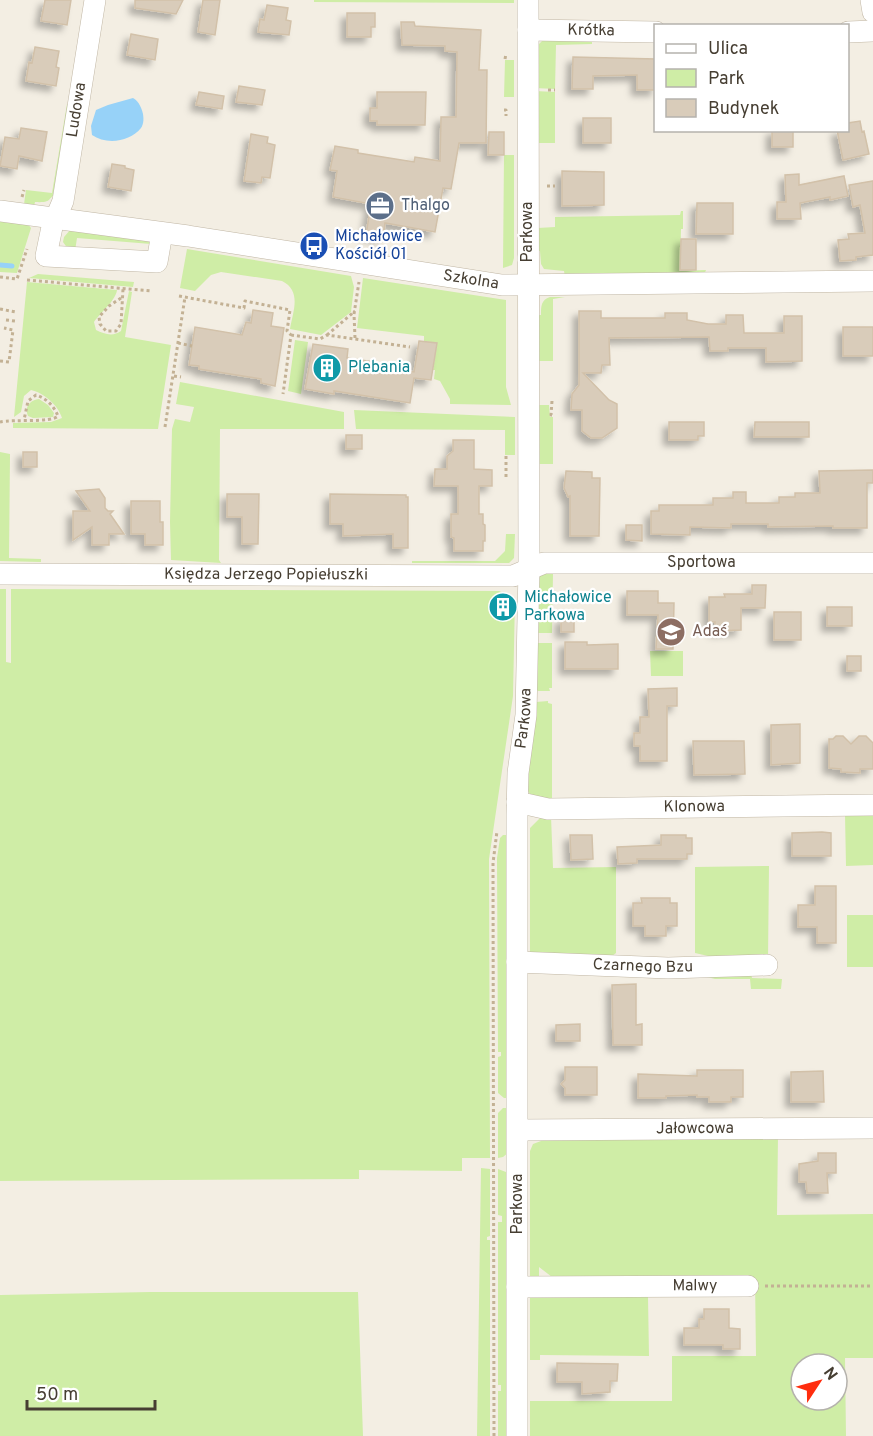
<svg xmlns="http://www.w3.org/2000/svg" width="873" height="1436" font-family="Overpass,sans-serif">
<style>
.green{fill:#cfeda6;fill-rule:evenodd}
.water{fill:#97d2f8}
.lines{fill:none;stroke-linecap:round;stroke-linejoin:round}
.stream{stroke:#97d2f8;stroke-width:5}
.building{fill:#d9ccba;stroke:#d2c1a9;stroke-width:1.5;filter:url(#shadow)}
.minor-casing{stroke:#c0b6a4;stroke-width:22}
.path{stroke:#c3b194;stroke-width:3;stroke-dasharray:3 3;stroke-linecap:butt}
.minor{stroke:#fff;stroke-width:21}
.labels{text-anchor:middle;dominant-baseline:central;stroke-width:4.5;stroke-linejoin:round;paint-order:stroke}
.street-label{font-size:16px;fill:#463e32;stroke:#fff}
.service-label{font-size:16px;fill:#4e5e75;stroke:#fff;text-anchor:start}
.transit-label{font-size:16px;fill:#164399;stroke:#fff;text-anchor:start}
.culture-label{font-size:16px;fill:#0d838f;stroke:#fff;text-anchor:start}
.education-label{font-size:16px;fill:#785e54;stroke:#fff;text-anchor:start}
</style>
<defs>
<filter id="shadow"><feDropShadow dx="-5.5" dy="5.5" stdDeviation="3" flood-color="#0004"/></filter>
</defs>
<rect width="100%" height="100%" fill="#f3eee3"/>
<path class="green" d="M314 0H514V3L314 2Z
M592 38V44L556 45 555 89 535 88 536 47 543 40Z
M505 60H514V97H504Z
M535 91 555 92V143H539Z
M67 104 72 105 58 193C46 198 54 203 35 202L34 206 24 204 26 190 52 193Z
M504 155H514V258L512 265 503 268Z
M681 211H683V229H681L680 271 706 270 704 275 565 277 564 271 544 269 541 264 540 251H535L538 228 555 227V217L680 215Z
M0 219 28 224 31 228 17 273 0 272Z
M71 229 149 239 151 244 77 238 75 251 68 249 63 242 64 237Z
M187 249 351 276 354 287 351 312 321 335 290 329C293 311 302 291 282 281L221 272 211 275 195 291 180 288Z
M38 274 134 282 133 287 29 278Z
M363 278 506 300V387L511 405 450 404V399L440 381 434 379 435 370H433L437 343 424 341V336L357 328Z
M27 282 117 290C116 300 101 312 94 322L96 330C104 334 113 337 121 331L129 291 132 292 125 337 171 345 158 429 13 428V423L51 422 62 418C58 405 44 393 31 390L24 396 21 412 14 417Z
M550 297H565L553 299V361H539L538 315H541C541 306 541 300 550 297Z
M295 340 308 342 301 394 288 391Z
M180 382 344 412V429H220L219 560 221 563 171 560 170 522 172 429 175 419 190 422 194 407 176 404Z
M39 399 48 405 54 413 53 417 33 418 28 416C24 407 30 400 39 399Z
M539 405H549L550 417H553V464H539Z
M354 410 515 417V455H505V430L356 429Z
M0 452 10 454 9 558 41 559V562L0 561Z
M506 534H515L514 558 509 563H412V561H495L505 551Z
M543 572 640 573 553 574 552 633H538L535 629 538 577Z
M0 589H6V662L11 663V589L499 591 515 598 513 696 489 859 490 1158H462V1171L359 1170V1179L0 1181Z
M538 643H552V688H549L550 691H538L534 687 535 646Z
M650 651H683V676H651Z
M548 701V703L552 704V801L548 804C543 801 531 798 528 791 523 778 534 719 536 702Z
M873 812V865L846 866 845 815Z
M542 816H551L553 868 616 867V953L612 956 530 953V828Z
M503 835H510L511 1098H504L498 1093V1057L501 1056V1052H498L497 858 500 838Z
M769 866 768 959 717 958 695 953V867Z
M847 915H873V967H847Z
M750 970 752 978 782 979 781 989H751L750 979H715L691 973Z
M503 1108H511L509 1152 503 1157 498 1158V1113Z
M540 1136 778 1137 777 1215 873 1214V1358H845L846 1436H530V1401H672V1356H756L755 1278 552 1277 539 1267V1280L530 1276V1151L533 1144 541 1141ZM801 1364H837V1400H801Z
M481 1168 490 1169V1236L487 1237V1240H490V1436H477Z
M498 1169 506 1172 510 1177V1436H498V1391H501V1385H498V1222H502V1216L498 1215Z
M150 1292H358L363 1436H0V1295Z
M530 1297H648L649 1356 540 1355V1360H530Z"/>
<path class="water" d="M133 98C141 102 147 119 141 128 130 142 106 145 92 135L91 126 96 110 108 105Z"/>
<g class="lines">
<path class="stream" d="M0 265 12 266"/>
</g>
<path class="building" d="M45 0H71L67 25 41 21Z
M135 0H183L176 14 135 8Z
M203 0H220L215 35 198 32Z
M267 5 288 8 286 20 291 21 289 35 258 32 260 19 264 20Z
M347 13H375V27H371V37H347Z
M401 22H414L415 26 481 30 479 70H487L486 143H459L451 189 443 188 435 232 385 223 383 238 366 235 371 204 333 197 337 171 330 170 335 146 358 150V153L414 162 415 157 440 161 441 117H456L457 52 445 51V46L402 45Z
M131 34 158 39 155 60 127 55Z
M35 47 59 51 56 67 59 68 56 86 26 81 29 62 32 63Z
M573 57 656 59V90H637V75L593 76V89H572Z
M239 86 265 90 262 105 236 102Z
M199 92 224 96 222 109 196 105Z
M377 92H426L425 125H377V121H370V108H377Z
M583 118H611V143H583Z
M860 121 862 132 864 131 869 154 843 160 837 130H848V123Z
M21 128 47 132 42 161 19 156 17 169 0 166 5 137 19 139Z
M772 130H793V147H772Z
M489 132H504V155H488Z
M251 134 268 137 267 143 275 145 270 178 262 177 261 183 244 181Z
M112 164 125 166V168L134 170 131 191 108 187Z
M562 171 604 172V205L562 206Z
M799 174V185L844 176 848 196 830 200V197L800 203 801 219H777V202H786L785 175Z
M873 181V255L856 257V260L840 261 838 240 849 239 848 234 865 233 860 205 853 207 849 185Z
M697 203H733V234H696Z
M681 239H696V270H680Z
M253 310 273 313 271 326 284 328 275 386 261 383V379L199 369V366L189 365 195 327 242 335 246 322 251 323Z
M579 311H601V318H665V313H687V320L708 324H726V315H743L744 333H784V316H802V361L766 362V348H728V351H710L709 337 609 338 610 365H602L601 373H583L609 400 617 404V428L602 438H591L582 431V410H571L572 394 579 385Z
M843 327H873V356H843Z
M419 341 437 343 431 380 414 378 410 403 334 391V394L305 389 313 344 348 349 347 358 374 362V365L414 372Z
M669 422H704V436H698V440H669Z
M755 422H809V437H754Z
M346 435H362V449H346Z
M453 440H474V469L492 470V486H479V514H483V524L485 525V541H483V551H454V538L451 537V514H458V486H434L435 469H447V456L453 451Z
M23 452H37V467H23Z
M873 470V483H867V528H833V526L768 527V524H731V528L690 527V535L651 534V511H659V505H713V498H733V492H746V503H779V497H795V493H820L819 471Z
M566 471 592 472V478H600L599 536H570V496L568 497 564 488Z
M99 489 105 498V508L108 511H113L110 514 124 534H109V545H92V527L73 540V511H90L76 491Z
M227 494H259L258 544H242V517H227Z
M330 494 406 495V497H408V548H393V534L343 536V524H330Z
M131 501H160V522H163V545H145V534H131Z
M626 525H642V541L626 540Z
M752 585H766L765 608H741V630L715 631V622H709V597H725L724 594H752Z
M627 591H658V603H674L673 649H656L658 615H627Z
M827 607H852V626H827Z
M774 612H801V640H774Z
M561 618H574V632H561Z
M565 642H587V645L618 644V669H565Z
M847 656H861V671H847Z
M677 688V706H667V761H640V746H634V733H640V717H649L648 689Z
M800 724V763L771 765V725Z
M836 736H843L851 744 859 736H866L873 743V769H860V773L841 772V769L829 768V739H833Z
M693 741H744L745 774 694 775Z
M822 832 831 833V856H792V833Z
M570 835H592L593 859 571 860Z
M661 835H686V838H692V854H687V859H637V863L618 864 617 847 661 845Z
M815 886H836V943H817V927H798V905H815Z
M641 898H670V903H677V926H666V936H645V926H633V903H642Z
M636 984V1025L642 1024V1045H613L612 985Z
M580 1024V1041H556V1025Z
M565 1067H597V1095H565V1088L561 1084 565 1080Z
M697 1070H743V1097H731V1102H709V1097H697V1095L666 1096V1098H638V1074L697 1076Z
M823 1071 824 1102H791V1072Z
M818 1153H836V1173H827L828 1193H807L806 1182H799V1164L818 1161Z
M704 1309H729V1328L740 1329V1349H723V1345H684V1328H699V1319H704Z
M557 1363 618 1364 617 1381H610V1392L582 1394V1382H557Z"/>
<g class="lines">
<g class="minor-casing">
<g id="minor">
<path d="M95 0 63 201 52 227 46 256 157 262 162 233"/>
<path d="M871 0 873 12"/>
<path id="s1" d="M528 30 656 32"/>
<path d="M848 32 873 31"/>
<path id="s2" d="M0 211 188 236 502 285 873 281"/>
<path id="s3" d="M0 574 513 576 544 563H873"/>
<path id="s4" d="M517 802 548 809 873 805"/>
<path id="s5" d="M517 962 668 968 767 965"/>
<path id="s6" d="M518 1130 873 1128"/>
<path id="s7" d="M517 1287 748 1286"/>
<path id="s8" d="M517 1436V814L518 773 526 715 529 568 528 0"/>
</g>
</g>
<path class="path" d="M505 59 506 54
M548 90H555
M504 110H506V116
M547 186H555
M22 197 24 190
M0 277 17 279 27 249
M27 280 152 291
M179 296 244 308 245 301 290 310 287 331 291 335 283 394
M121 298 109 306 99 317 100 324 106 331H116L121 324 123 289
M0 309 16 312
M6 320 15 321
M291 335 320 339 327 335 410 347
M327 335 355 311
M355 338 354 314 359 282
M178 343 192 346
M0 361 9 362 13 330 4 328
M174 376 181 377
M552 401 551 415H553
M0 422C13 419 52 423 58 416 54 406 46 398 36 395L28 401 24 420
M165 427 185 297
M506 456V478
M765 1286H873
M494 1436 493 863 497 831"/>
<use href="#minor" class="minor"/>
</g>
<defs>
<g id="office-disc" transform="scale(1.5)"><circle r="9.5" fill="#5c6f8a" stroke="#fff"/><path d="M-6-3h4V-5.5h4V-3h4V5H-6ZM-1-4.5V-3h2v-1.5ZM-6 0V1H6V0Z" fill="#fff"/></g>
<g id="bus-disc" transform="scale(1.5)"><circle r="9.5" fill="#1a4fb4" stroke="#fff"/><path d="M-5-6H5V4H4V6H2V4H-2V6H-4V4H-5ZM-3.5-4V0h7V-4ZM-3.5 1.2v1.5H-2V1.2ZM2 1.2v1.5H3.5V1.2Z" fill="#fff"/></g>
<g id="building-disc" transform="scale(1.5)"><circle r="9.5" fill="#0f9aa8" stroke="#fff"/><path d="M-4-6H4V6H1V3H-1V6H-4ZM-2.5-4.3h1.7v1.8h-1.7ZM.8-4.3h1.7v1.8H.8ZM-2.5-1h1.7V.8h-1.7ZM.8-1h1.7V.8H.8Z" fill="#fff"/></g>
<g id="school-disc" transform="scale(1.5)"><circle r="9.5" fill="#8d6e63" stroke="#fff"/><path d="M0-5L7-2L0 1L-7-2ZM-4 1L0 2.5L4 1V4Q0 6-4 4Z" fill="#fff"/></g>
</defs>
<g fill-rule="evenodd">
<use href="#office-disc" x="380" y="206"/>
<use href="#bus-disc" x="314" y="246"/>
<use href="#building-disc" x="327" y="368"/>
<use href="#building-disc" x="503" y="607"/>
<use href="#school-disc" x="671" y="632"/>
</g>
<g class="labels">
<g class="street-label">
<text stroke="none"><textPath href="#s1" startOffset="63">Krótka</textPath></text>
<text transform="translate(77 110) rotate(-81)">Ludowa</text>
<text transform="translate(528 232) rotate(-90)">Parkowa</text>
<text stroke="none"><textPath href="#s2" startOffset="476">Szkolna</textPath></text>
<text stroke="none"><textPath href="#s3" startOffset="704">Sportowa</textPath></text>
<text stroke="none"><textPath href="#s3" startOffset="266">Księdza Jerzego Popiełuszki</textPath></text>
<text stroke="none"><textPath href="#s8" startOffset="718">Parkowa</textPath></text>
<text stroke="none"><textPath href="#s4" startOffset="178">Klonowa</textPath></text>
<text stroke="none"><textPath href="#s5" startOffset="126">Czarnego Bzu</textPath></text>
<text stroke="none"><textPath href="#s6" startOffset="177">Jałowcowa</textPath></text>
<text transform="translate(518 1204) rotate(-90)">Parkowa</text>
<text stroke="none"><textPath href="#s7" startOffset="178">Malwy</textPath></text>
</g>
<g class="service-label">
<text x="401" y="206">Thalgo</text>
</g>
<g class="transit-label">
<text x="335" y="237">Michałowice<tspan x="335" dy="18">Kościół 01</tspan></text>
</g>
<g class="culture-label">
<text x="348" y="368">Plebania</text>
<text x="524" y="598">Michałowice<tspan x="524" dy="18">Parkowa</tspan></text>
</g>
<g class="education-label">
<text x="692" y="632">Adaś</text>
</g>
</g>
<rect x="654" y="24" width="195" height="108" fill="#ffffff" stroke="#b5b2ad" stroke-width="1.5"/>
<rect x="666" y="44" width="30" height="9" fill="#ffffff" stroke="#b5b2ad" stroke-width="1.5"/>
<text x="708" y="54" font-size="18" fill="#463e32">Ulica</text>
<rect x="666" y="69" width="30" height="18" fill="#cfeda6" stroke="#b5b2ad" stroke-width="1.5"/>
<text x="708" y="84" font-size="18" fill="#463e32">Park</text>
<rect x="666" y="99" width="30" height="18" fill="#d9ccba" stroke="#b5b2ad" stroke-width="1.5"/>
<text x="708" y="114" font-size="18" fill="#463e32">Budynek</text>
<g transform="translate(819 1382) rotate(54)"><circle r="28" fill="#ffffff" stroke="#b5b2ad" stroke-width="1.5"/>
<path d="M0-4.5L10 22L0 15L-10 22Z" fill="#ff2d0e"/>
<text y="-9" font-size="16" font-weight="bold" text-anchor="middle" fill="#463e32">N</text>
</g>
<path d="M27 1400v9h128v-9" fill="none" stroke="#463e32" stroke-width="3"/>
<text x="36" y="1400" font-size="18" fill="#463e32" stroke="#ffffff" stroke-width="4.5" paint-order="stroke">50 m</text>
</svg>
